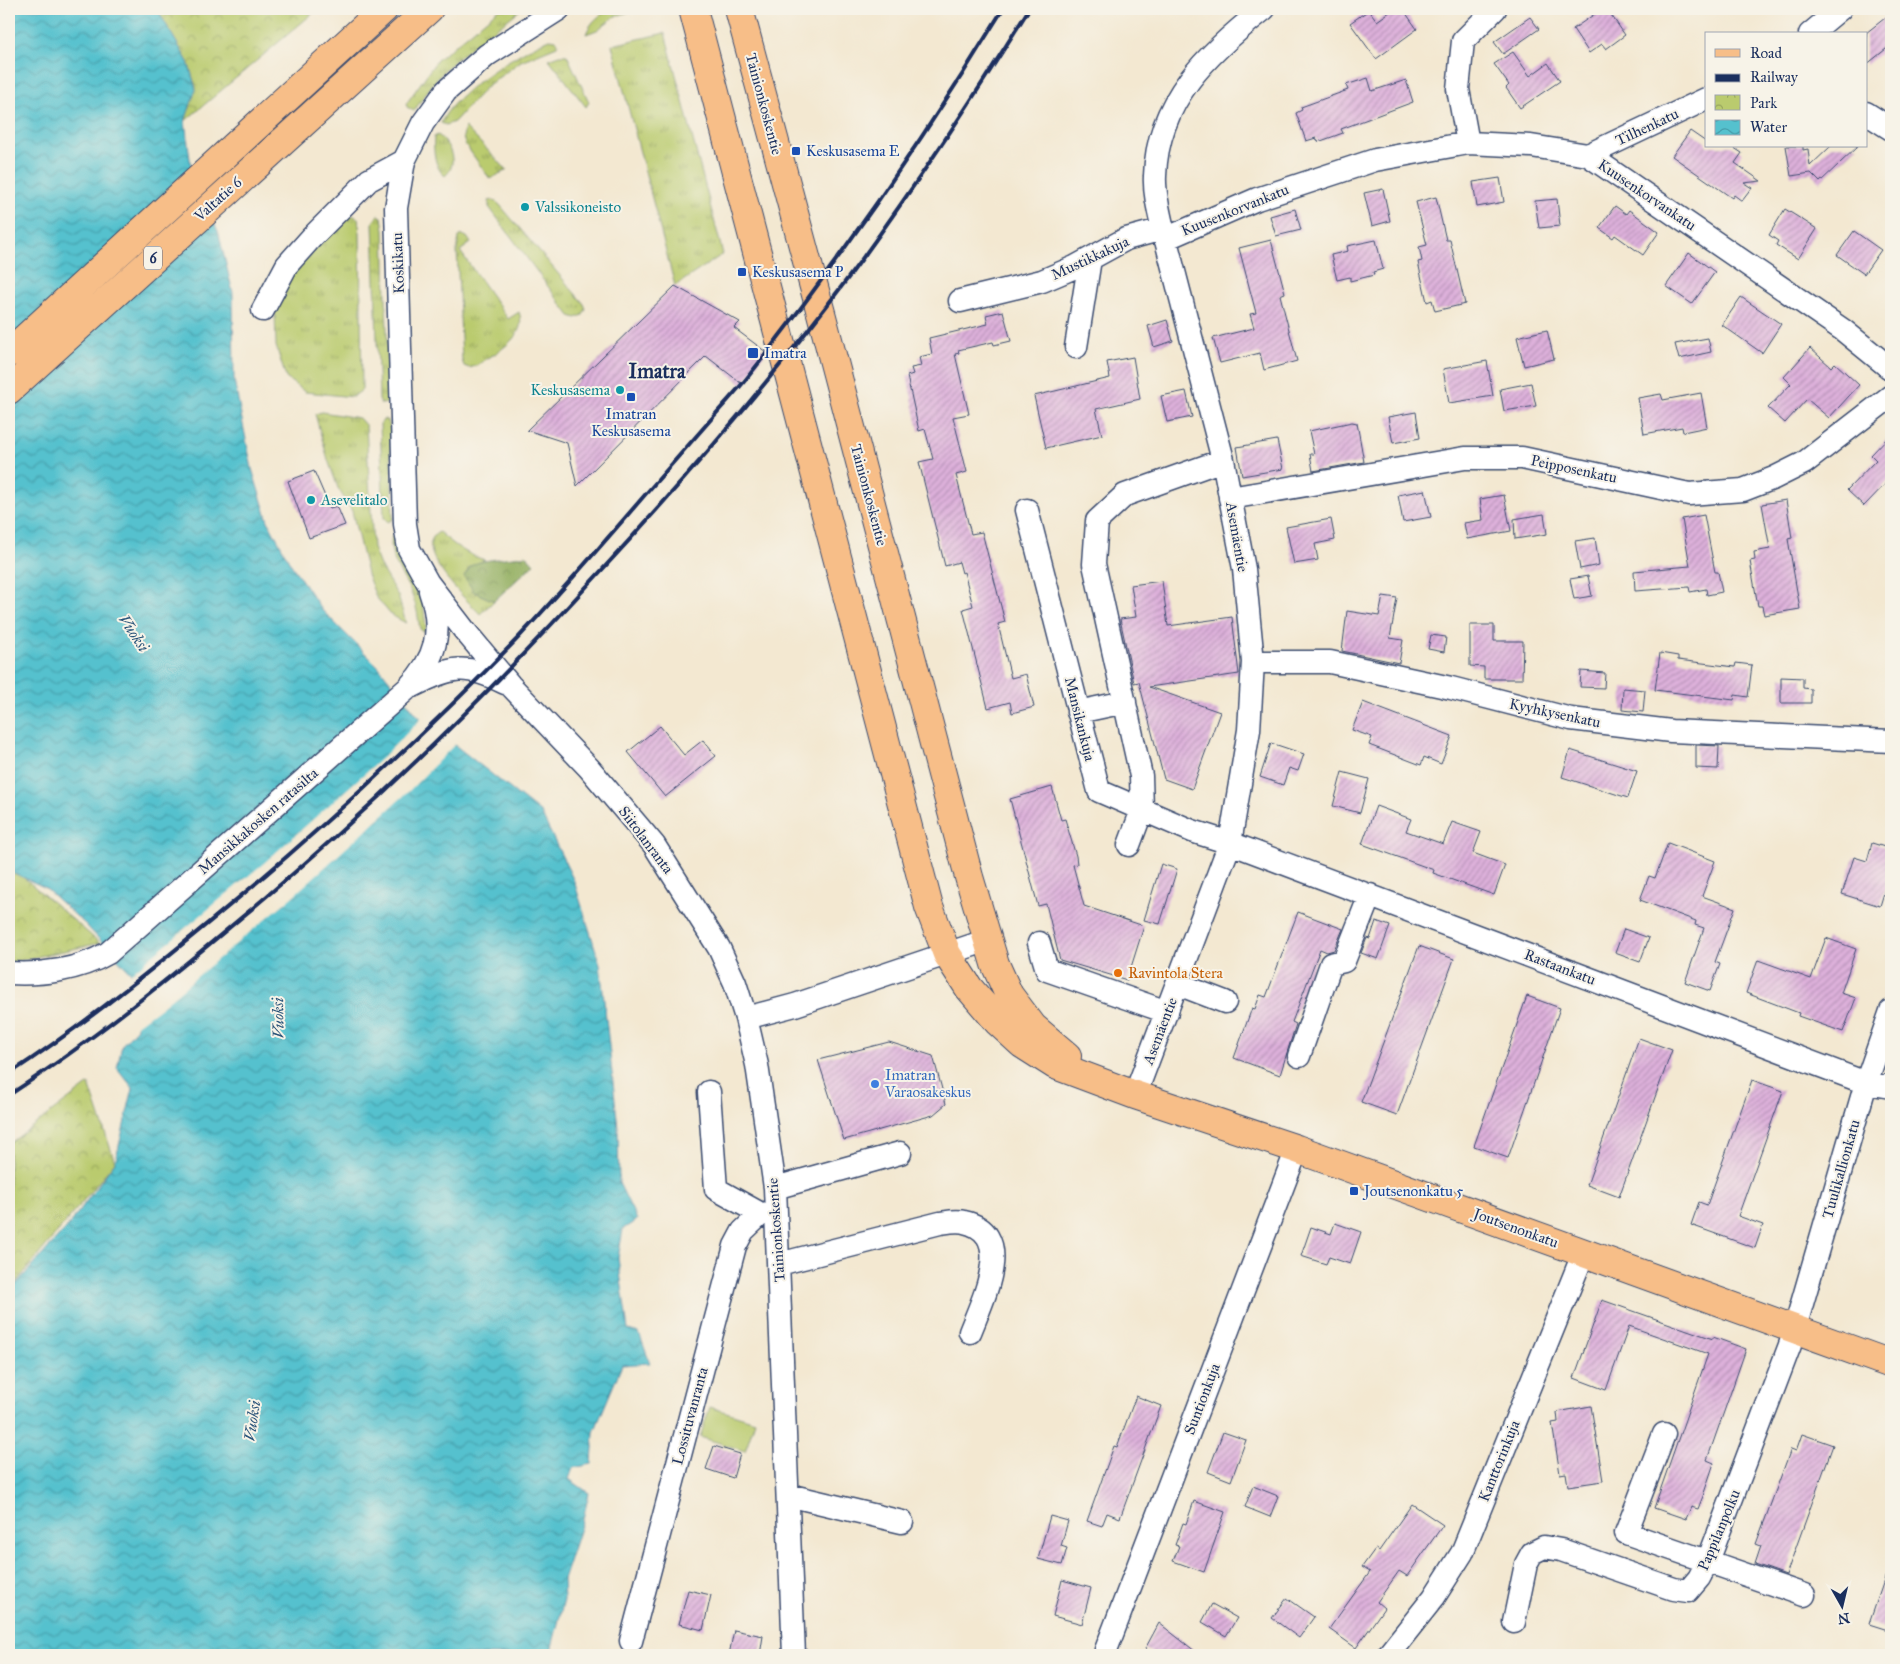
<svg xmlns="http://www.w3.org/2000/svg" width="1900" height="1664" font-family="'IM FELL Great Primer',serif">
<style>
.grass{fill:url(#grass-tufts);stroke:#6a7d66}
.forest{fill:url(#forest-crowns);stroke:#576f60}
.park{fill:url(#park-crowns);stroke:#6a7d66}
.pitch{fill:#bacb6e;stroke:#6a7d66}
.water{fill:url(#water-waves);stroke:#387896}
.pier{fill:#f3e8d1}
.building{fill:url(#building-hatch)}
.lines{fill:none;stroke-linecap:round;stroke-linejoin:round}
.minor-casing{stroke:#3b4b6f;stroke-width:25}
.major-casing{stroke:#3b4b6f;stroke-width:30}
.highway-casing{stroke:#3b4b6f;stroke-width:30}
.minor{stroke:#fff;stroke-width:22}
.major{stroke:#f7be88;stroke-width:28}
.highway{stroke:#f7be88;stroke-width:28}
.rail{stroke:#1b2f5e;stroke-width:4}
.transit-dot{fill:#1a4fb4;stroke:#f7f3e8;stroke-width:2}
.culture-dot{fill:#0f9aa8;stroke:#f7f3e8;stroke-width:2}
.food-dot{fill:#e8710a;stroke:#f7f3e8;stroke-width:2}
.shop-dot{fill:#3f7fe0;stroke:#f7f3e8;stroke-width:2}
.labels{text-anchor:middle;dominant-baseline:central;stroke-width:4;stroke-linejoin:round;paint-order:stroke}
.shield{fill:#f7f3e8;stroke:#5d6a87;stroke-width:1}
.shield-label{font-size:14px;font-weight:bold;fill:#1b2f5e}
.street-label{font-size:15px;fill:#1b2f5e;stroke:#f7f3e8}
.transit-label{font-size:15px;fill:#164399;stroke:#f7f3e8;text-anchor:start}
.culture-label{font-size:15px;fill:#0d838f;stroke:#f7f3e8;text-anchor:start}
.food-label{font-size:15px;fill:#c56008;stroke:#f7f3e8;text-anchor:start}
.shop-label{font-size:15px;fill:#366cbe;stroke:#f7f3e8;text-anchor:start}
.water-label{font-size:16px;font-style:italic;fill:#2a547a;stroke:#f7f3e8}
.district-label{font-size:20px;font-weight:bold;fill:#1b2f5e;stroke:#f7f3e8}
</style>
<defs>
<pattern id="grass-tufts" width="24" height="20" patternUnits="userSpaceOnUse" patternTransform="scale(1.25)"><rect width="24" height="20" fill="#bacb6e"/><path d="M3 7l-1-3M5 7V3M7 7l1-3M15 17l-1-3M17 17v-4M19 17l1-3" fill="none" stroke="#96a55e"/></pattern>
<pattern id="forest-crowns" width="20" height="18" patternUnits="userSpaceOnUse" patternTransform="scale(1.25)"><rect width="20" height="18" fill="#93af61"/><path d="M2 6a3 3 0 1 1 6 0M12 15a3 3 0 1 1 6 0" fill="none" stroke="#778f53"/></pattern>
<pattern id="park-crowns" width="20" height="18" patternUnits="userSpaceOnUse" patternTransform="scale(1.25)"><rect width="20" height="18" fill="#bacb6e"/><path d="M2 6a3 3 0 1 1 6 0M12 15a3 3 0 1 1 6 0" fill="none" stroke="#96a55e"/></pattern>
<pattern id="water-waves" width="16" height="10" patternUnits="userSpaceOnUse" patternTransform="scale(1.25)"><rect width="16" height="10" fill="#55c1ce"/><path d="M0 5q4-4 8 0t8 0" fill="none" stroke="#469daa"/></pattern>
<pattern id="building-hatch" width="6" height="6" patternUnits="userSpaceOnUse" patternTransform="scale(1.25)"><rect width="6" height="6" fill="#deb1db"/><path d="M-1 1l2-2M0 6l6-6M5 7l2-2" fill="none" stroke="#b390b5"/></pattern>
</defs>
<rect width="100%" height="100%" fill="#f7f3e8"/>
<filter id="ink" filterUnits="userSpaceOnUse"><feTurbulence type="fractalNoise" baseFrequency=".02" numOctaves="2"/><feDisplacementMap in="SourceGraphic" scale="10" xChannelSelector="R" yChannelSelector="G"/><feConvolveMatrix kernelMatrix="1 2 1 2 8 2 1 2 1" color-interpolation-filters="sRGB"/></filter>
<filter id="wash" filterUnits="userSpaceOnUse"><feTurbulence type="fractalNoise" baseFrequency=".0096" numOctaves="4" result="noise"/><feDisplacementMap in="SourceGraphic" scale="20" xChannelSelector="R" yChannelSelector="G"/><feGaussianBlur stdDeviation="1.12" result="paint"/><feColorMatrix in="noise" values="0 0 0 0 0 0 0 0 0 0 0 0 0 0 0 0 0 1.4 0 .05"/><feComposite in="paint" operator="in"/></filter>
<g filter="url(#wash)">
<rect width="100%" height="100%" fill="#f3e8d1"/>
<path class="grass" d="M499 9H521C496 30 468 47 445 70 432 83 424 97 414 111L407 107 406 104 437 60Z
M612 9H637L614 17 597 30 586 34C591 21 600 14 612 9Z
M665 33 723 254 675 286 612 45Z
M550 39 556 40 558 44 557 46 521 61 487 86 454 122 446 125 441 123C453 93 519 51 550 39Z
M560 55H567L589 102 586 107 549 59Z
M465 127 507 170 490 179 465 144 463 137Z
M438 135C450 144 459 164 445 176 434 168 433 149 434 137Z
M493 200 499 204 584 304 586 309 583 315 576 318 570 316 489 207V201Z
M348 213 358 218 360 233 362 390 353 397 305 392 286 378 276 346 275 311 283 284Z
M378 215 382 217 384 230 389 400V403L381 404 379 400 373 222Z
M462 235 467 237 471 243 460 251 508 319 519 312C529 338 493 354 476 366L469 368 464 366 462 360 457 250 459 237Z
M322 412 359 418 366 426 373 548 381 568 398 596 406 623 391 615 376 597 367 574 352 511 338 488 328 460 315 414Z
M384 419 388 421 390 427 393 519 388 522 384 518 380 424Z
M439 532C453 544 467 555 485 560L472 566 474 592 494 601 480 614C469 602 409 548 439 532Z
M392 536H396L407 570 423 600 426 628 424 632 420 629C418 618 417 607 413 598 406 577 387 560 392 536Z"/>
<path class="forest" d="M526 555 534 564 494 601 474 592 464 576C466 573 469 569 471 566 479 559 513 558 526 555Z"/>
<path class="park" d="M157 9H318L185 121 196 88 188 62Z
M9 865 100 943 9 963Z
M89 1084 115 1162 9 1291V1144Z"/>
<path class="pitch" d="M710 1407 755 1421 745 1451 700 1437Z"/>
<path class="water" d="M9 9H157L188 62 196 89 185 121 193 182 218 231 233 293 234 380 252 469 268 521 290 563 322 610 378 666 418 716 541 813 574 881 600 964 618 1127 619 1183 637 1220 623 1229 618 1258 628 1330 639 1333 650 1363 622 1365 594 1432 592 1464 573 1468 569 1479 589 1493 583 1519 563 1580 564 1600 550 1655H9V1292L69 1225 115 1162 133 1088 117 1068 122 1045 137 1028 131 973 85 924 44 887 9 871Z"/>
<path class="pier" d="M423 717 456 743 409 791 293 896 162 1006 134 1027 129 975 264 863 382 758Z"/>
<g id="blocks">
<path class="building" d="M1394 9H1403L1417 29 1376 59 1350 23 1369 10 1377 21Z
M1602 9H1607L1625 35 1606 49 1602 44 1589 53 1573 29Z
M1530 17 1539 29 1503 54 1494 42Z
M1885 18 1891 26V45L1866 65V33Z
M1513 52 1530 76 1548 63 1560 81 1520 108 1506 88 1509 85 1494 64Z
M1368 78 1372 91 1406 80 1413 102 1341 129 1343 133 1318 142 1316 138 1306 141 1296 113 1302 110 1301 107 1348 90 1346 85Z
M1690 131 1706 142V146H1731L1742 153 1735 163 1761 181 1744 183 1752 188 1742 201 1734 195 1732 198 1672 156Z
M1786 146H1803V150L1808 149 1810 166 1831 146H1858L1820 182 1811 173 1791 176Z
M1500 178 1504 202 1477 207 1473 182Z
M1383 189 1390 221 1372 226 1364 193Z
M1436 197 1446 240H1450L1465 304 1435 311 1432 300 1427 302 1418 262 1422 261 1419 247 1427 245 1416 202Z
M1557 199 1560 226 1539 228 1535 201Z
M1615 206 1626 214 1629 210 1659 232 1643 255 1615 235 1613 238 1599 228Z
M1295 209 1301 230 1276 236 1270 216Z
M1785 209 1817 229 1798 259 1776 245 1778 241 1769 235Z
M1854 231 1881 250 1864 274 1837 255Z
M1271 240 1285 293 1280 295 1297 361 1264 370 1260 353 1220 363 1213 338 1254 328 1250 314 1256 313 1239 248Z
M1376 240 1383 269 1373 272 1374 275 1350 281V277L1337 280 1331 255 1348 251 1347 246Z
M1689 253 1715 272 1692 304 1666 286Z
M675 286 740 322 734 328 766 352 742 384 706 356 577 486 567 443 527 430Z
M1741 297 1781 324 1762 353 1722 325Z
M1003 311 1011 341 994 345 993 342 958 350 959 353 955 354 969 414 953 417 967 472 956 475 971 534 982 532 1005 622 998 624 1011 678 1026 674 1034 707 1012 713 1010 702 988 708 963 609 973 606 964 572 962 573 959 562 945 566 919 462 933 459 925 429 919 431 907 376 913 374 911 368 921 366 919 357 932 354 929 338 988 324 986 315Z
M1167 320 1173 341 1154 347 1148 326Z
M1547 330 1554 359 1524 366 1517 337Z
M1708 338 1711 352 1679 359 1675 344Z
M1810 348 1831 367 1835 363 1859 385 1829 418 1807 399 1785 423 1768 408 1791 384 1784 377Z
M1133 357 1140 399 1096 409 1102 435 1046 448 1034 396 1110 378 1107 362Z
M1487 361 1493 396 1449 403 1443 369Z
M1531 383 1536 406 1504 411 1500 389Z
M1186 391 1192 417 1167 422 1161 396Z
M1701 393 1707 427 1683 432 1682 427 1644 434 1638 398 1661 394 1663 400Z
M1416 412 1420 438 1393 443 1388 417Z
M1352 422 1357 423 1364 462 1313 471 1310 454H1314L1309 431Z
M1891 434V478L1864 506 1847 490 1876 460 1871 455Z
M1277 440 1283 469 1242 476 1237 447Z
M314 471 330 508 337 506 345 525 309 538 288 481Z
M1425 490 1431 517 1403 522 1398 495Z
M1504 495 1511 531 1467 539 1464 523 1483 520 1480 499Z
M1786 500 1792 538 1788 539 1800 609 1764 615 1762 606H1758L1750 561 1755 560 1754 552 1770 549 1762 504Z
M1544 514 1547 534 1515 539 1514 519Z
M1704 515 1715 572H1718L1722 592 1707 595 1706 589 1690 592 1689 587 1635 591 1634 571 1690 566 1682 519Z
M1331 519 1335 540 1315 544 1318 560 1294 564 1286 527Z
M1595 538 1599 565 1580 569 1575 541Z
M1588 576 1592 596 1574 599 1570 579Z
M1162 581 1168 626 1232 617 1239 674 1149 687 1220 712 1192 789 1164 779 1139 682 1134 683 1120 619 1136 617 1131 585Z
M1383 596 1397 598 1390 638 1403 640 1399 663 1342 651 1347 611 1379 616Z
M1470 625H1494V641H1523L1522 679H1484V667L1470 666Z
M1431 635 1446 637 1444 652 1428 649Z
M1660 653 1678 656V660L1735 667 1736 663 1752 665 1748 697 1735 695 1734 700 1655 690Z
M1581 671 1605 673 1604 688 1580 687Z
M1781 677 1803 678V688L1811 689V703H1781Z
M1623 688 1645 690 1643 712 1622 710Z
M1363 702 1452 736 1441 764 1424 757 1421 765 1369 745 1372 737 1352 730Z
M660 726 684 755 703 740 716 756 665 797 628 752Z
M1271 743 1304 754 1298 771 1289 768 1283 785 1260 777Z
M1696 745 1719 746 1718 769 1696 768Z
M1570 750 1637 771 1628 798 1562 777Z
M1342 772 1369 779 1360 813 1333 806Z
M1052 787 1061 820 1065 819 1076 856 1077 864 1073 865 1084 906 1144 926 1127 980 1060 960 1046 904 1038 906 1010 799Z
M1376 806 1411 819 1406 831 1443 844 1452 822 1481 832 1473 853 1505 865 1494 895 1433 873 1434 870 1362 844Z
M1668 843 1715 861 1702 896 1735 908 1715 962 1720 964 1710 991 1685 982 1704 928 1695 925 1696 921 1640 900 1649 876 1655 878Z
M1872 843 1891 849V870L1880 906 1842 894 1854 857 1867 861Z
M1161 864 1177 869 1160 924 1144 920Z
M1298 912 1343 929 1334 950 1327 952 1320 949 1292 1022 1296 1024 1280 1075 1234 1058 1252 1008 1255 1009 1260 995 1266 997Z
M1376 921 1390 926 1378 959 1361 953 1367 938 1370 939Z
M1624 929 1649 938 1640 962 1615 953Z
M1826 938 1856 949 1841 993 1856 998 1843 1032 1798 1016 1799 1013 1746 993 1758 960 1811 979Z
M1419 946 1454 959 1397 1115 1361 1102Z
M1527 996 1560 1008 1508 1158 1474 1146Z
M1639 1038 1672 1050 1619 1197 1587 1185Z
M889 1042 933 1056 946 1104 933 1115 844 1140 818 1060Z
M1752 1080 1783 1091 1738 1216 1763 1225 1755 1248 1691 1225 1699 1202 1707 1205Z
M1335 1223 1361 1232 1350 1264 1329 1257 1326 1264 1301 1256 1311 1227 1331 1234Z
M1602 1300 1713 1339V1337L1746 1349 1707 1460 1714 1463 1703 1496 1698 1509 1691 1507 1686 1519 1654 1508 1708 1354 1629 1326 1606 1390 1574 1378Z
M1136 1396 1161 1406 1120 1518 1107 1513 1102 1526 1087 1521 1114 1446 1117 1447Z
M1591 1406 1603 1481 1568 1486 1566 1473 1560 1474 1552 1423 1558 1422 1557 1412Z
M1223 1432 1246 1440 1231 1481 1208 1472Z
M1802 1434 1833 1445 1786 1575 1755 1564 1761 1546 1756 1544 1791 1449 1796 1451Z
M714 1446 740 1454 733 1478 706 1469Z
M1253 1486 1278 1496 1270 1517 1245 1507Z
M1194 1501 1225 1512 1204 1572 1173 1561 1179 1546 1175 1545 1183 1523 1186 1524Z
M1412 1504 1443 1525 1407 1576 1399 1571 1377 1602 1384 1608 1356 1648 1329 1629 1370 1572 1362 1567 1375 1549 1379 1551Z
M1050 1516 1068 1521 1061 1546 1067 1548 1062 1565 1038 1559Z
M1889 1566 1891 1567V1631L1869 1624Z
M1062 1580 1091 1588 1082 1624 1053 1616Z
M688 1590 711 1595 703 1630 679 1624Z
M1287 1598 1314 1617 1299 1638 1272 1618Z
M1212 1604 1237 1618 1226 1636 1202 1622Z
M1159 1623 1200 1655H1156L1145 1649Z
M734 1630 763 1636 760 1655H729Z"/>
</g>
</g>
<g filter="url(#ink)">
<use href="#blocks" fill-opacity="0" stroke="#3b4b6f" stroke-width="1"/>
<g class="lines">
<g class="minor-casing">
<path id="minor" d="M559 9 487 55 446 91 423 123 404 161 396 208 405 524 409 549 428 583 465 631 510 685 589 768 654 845 719 948 735 983 746 1018 757 1065 775 1188 794 1655
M1810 34 1840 9
M1866 113 1891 129
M1468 143 1458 89 1463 41 1495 9
M1588 155 1706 99
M1165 239 1257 199 1375 160 1468 143 1531 146 1588 155 1843 330 1891 369
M960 301 1042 281 1075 267 1126 239 1163 229
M263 310 287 265 312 237 369 180 404 161
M1076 347 1090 259
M1230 498 1465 458H1522L1689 494 1743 490 1774 478 1804 463 1891 396
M1027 510 1099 791 1192 831 1230 843 1866 1083 1891 1087
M1253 662H1330L1451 688 1571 719 1671 731 1891 741
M413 686C452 666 465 663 505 683
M1078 712 1125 702
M1129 845 1142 810 1141 776 1094 564 1097 521 1125 495 1223 460
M1039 943 1047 970 1167 1012
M9 973C42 975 79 970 108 953L408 688C436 659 444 631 430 591
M1178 984 1225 1002
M746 1018 795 1005 988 940
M1299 1056 1331 964 1344 961 1370 895
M709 1092 716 1189 761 1214
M1135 1095 1230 843 1249 730 1253 662 1244 569 1223 460 1163 229C1159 212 1154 193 1155 176 1157 100 1209 52 1264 9
M775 1188 900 1153
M779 1264 940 1223C947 1222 957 1220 964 1222 1017 1233 982 1301 970 1332
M1664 1434 1626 1533 1804 1595
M788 1495 902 1522
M1514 1622 1526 1564 1532 1553 1544 1547 1561 1550 1674 1589 1688 1591 1699 1578 1708 1561 1790 1345 1866 1083 1891 1011
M631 1641 735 1246 743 1231 761 1214 776 1213
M1106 1650 1297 1149
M1388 1655 1434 1597 1462 1553 1584 1252"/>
</g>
<g class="major-casing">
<path id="major" d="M693 9 929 907 947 954 969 988 998 1022 1022 1044 1055 1065 1135 1095 1297 1149 1891 1364
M739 9 821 313 969 877 995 964 1009 995 1033 1027 1067 1056"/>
</g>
<g class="highway-casing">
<path id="highway" d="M9 353 384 9
M9 390 429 9"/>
</g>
<use href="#minor" class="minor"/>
<use href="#major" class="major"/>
<use href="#highway" class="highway"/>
<path class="rail" d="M9 1074C93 1019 171 954 248 890 342 810 432 727 518 638 563 590 607 539 650 489 671 465 692 441 713 417 724 404 736 392 747 378 840 260 925 137 1003 9
M9 1095C91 1042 167 980 242 917 370 811 488 695 600 572 687 478 771 380 848 278 912 191 972 101 1029 9"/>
</g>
</g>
<g class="transit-dot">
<rect x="791" y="146" width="10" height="10" rx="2.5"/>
<rect x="737" y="267" width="10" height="10" rx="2.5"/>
<rect x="747" y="347" width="12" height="12" rx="2.5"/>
<rect x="626" y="392" width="10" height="10" rx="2.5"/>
<rect x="1349" y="1186" width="10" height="10" rx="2.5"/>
</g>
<g class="culture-dot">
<circle cx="525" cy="207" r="5"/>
<circle cx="620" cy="390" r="5"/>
<circle cx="311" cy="500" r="5"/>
</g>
<circle class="food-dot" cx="1118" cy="973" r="5"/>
<circle class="shop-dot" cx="875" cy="1084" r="5"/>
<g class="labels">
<rect class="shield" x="144" y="246.5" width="18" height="23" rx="4"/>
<g class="shield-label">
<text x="153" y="258">6</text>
</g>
<g class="street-label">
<text transform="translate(764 104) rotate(75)">Tainionkoskentie</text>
<text transform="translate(1647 127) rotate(-25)">Tilhenkatu</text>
<text transform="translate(1647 195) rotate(34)">Kuusenkorvankatu</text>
<text transform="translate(218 199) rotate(-42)">Valtatie 6</text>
<text transform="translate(1235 210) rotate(-22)">Kuusenkorvankatu</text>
<text transform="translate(1090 258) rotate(-25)">Mustikkakuja</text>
<text transform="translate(398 263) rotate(-92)">Koskikatu</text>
<text transform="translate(1574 469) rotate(12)">Peipposenkatu</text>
<text transform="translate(869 495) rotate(75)">Tainionkoskentie</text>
<text transform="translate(1237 537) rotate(80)">Asemäentie</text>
<text transform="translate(1555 713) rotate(12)">Kyyhkysenkatu</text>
<text transform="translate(1080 719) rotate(76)">Mansikankuja</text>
<text transform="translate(258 821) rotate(-41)">Mansikkakosken ratasilta</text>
<text transform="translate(646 840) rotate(53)">Siitolanranta</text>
<text transform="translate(1560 967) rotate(21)">Rastaankatu</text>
<text transform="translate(1160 1031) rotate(-69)">Asemäentie</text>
<text transform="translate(1841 1169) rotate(-74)">Tuulikallionkatu</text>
<text transform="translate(1516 1228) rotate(20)">Joutsenonkatu</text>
<text transform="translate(776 1230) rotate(-94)">Tainionkoskentie</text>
<text transform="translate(1202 1399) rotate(-69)">Suntionkuja</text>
<text transform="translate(690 1416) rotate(-75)">Lossituvanranta</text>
<text transform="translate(1499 1461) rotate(-68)">Kanttorinkuja</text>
<text transform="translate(1719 1530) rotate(-67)">Pappilanpolku</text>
</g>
<g class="transit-label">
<text x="806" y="151">Keskusasema E</text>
<text x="752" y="272">Keskusasema P</text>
<text x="764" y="353">Imatra</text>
<text x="631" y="414" text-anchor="middle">Imatran<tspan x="631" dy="17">Keskusasema</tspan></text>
<text x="1364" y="1191">Joutsenonkatu 5</text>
</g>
<g class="culture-label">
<text x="535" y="207">Valssikoneisto</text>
<text x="610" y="390" text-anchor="end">Keskusasema</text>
<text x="321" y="500">Asevelitalo</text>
</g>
<g class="food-label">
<text x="1128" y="973">Ravintola Stera</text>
</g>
<g class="shop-label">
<text x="885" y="1075">Imatran<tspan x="885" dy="17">Varaosakeskus</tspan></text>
</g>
<g class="water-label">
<text transform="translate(134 633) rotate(56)">Vuoksi</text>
<text transform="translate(278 1018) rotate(-91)">Vuoksi</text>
<text transform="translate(252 1421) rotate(-82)">Vuoksi</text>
</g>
<g class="district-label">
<text x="657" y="371">Imatra</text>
</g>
</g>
<rect width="1900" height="1664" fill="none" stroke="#f7f3e8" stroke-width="30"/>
<rect x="1705" y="32" width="162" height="115" fill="#f7f3e8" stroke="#9fa5b1"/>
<rect x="1715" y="49" width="25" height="8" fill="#f7be88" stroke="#9fa5b1"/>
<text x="1750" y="58" font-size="15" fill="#1b2f5e">Road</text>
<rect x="1715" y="74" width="25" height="8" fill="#1b2f5e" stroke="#9fa5b1"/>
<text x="1750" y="82" font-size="15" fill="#1b2f5e">Railway</text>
<rect x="1715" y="95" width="25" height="15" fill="url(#park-crowns)" stroke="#9fa5b1"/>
<text x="1750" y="108" font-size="15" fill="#1b2f5e">Park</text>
<rect x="1715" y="120" width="25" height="15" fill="url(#water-waves)" stroke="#9fa5b1"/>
<text x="1750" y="132" font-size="15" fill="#1b2f5e">Water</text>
<g transform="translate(1842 1606) rotate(172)" stroke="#f7f3e8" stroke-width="4" paint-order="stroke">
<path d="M0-4L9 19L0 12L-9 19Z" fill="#1b2f5e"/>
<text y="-8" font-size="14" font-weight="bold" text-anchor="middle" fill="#1b2f5e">N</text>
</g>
</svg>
